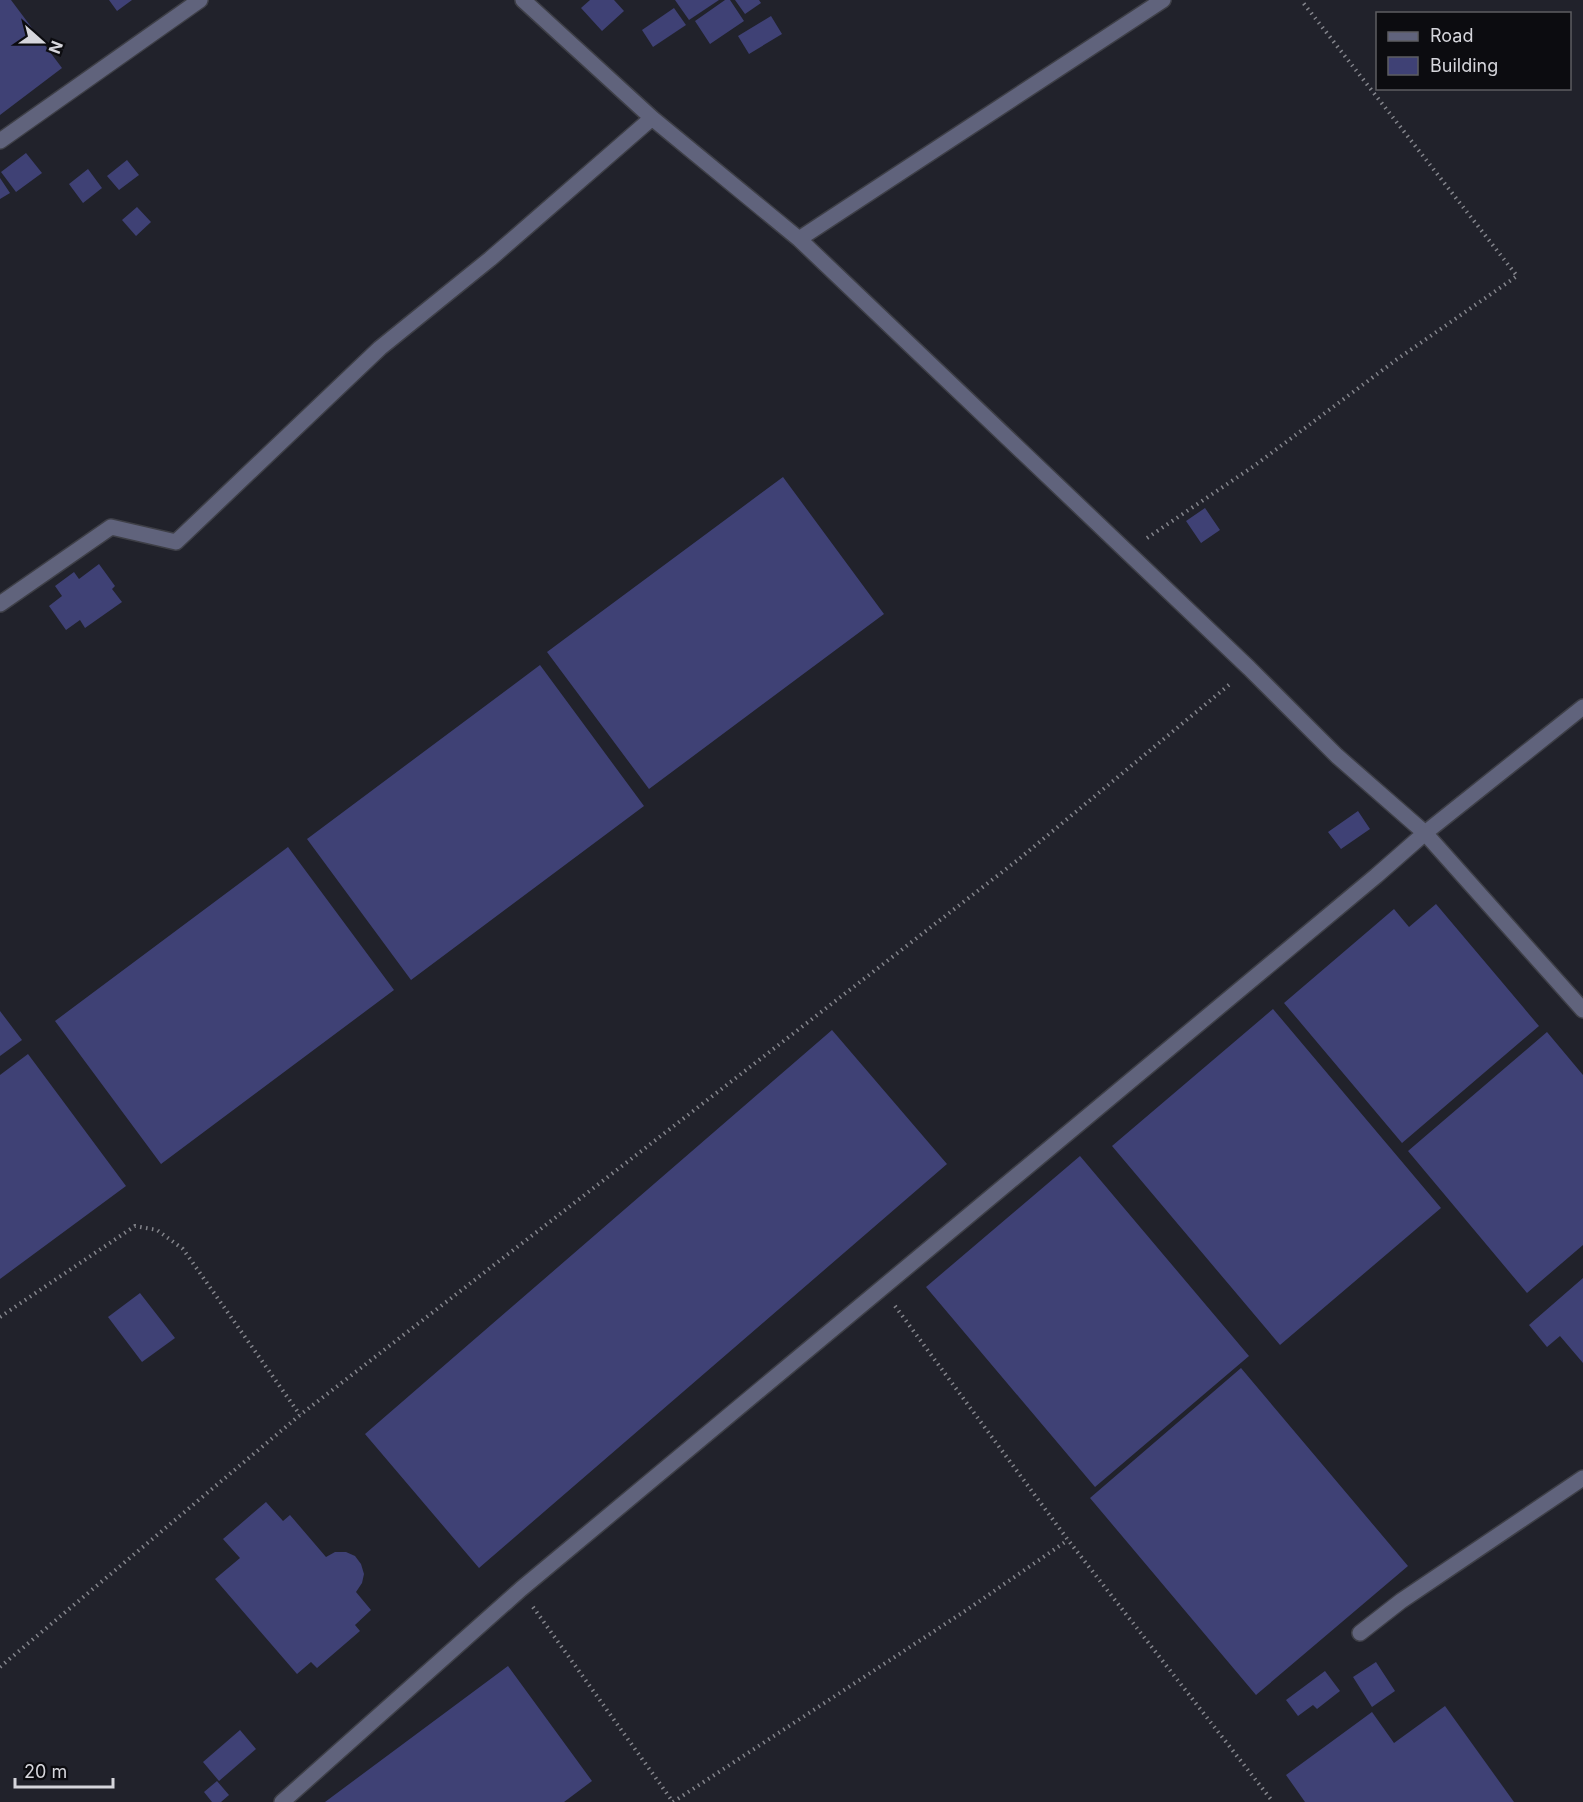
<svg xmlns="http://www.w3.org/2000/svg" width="1583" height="1802" font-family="Inter,sans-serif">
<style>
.building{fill:#3f4175}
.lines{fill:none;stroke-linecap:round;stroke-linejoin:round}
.minor-casing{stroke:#3e3f47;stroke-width:18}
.path{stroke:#84858c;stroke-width:4;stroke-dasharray:1.5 4.5;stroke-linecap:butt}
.minor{stroke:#60637c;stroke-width:15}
</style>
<rect width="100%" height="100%" fill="#21222b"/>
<path class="building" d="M0 0H11L62 68 0 115Z
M109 0H132L117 11Z
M590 0H614L624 11 602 31 581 8Z
M675 0H719L689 20Z
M725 0H730L744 21 710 44 695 21Z
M735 0H759L761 3 745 14Z
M674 8 686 25 653 47 642 30Z
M771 16 782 34 749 54 738 36Z
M26 153 42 173 16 192 1 172Z
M127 160 139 175 119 190 107 176Z
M88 169 102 188 83 203 69 184Z
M0 178 10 193 0 199Z
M137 207 151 222 136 236 122 220Z
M783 477 884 614 649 789 547 652Z
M1205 508 1220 530 1201 543 1186 521Z
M99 564 115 586 112 589 122 602 85 628 80 620 66 630 49 606 62 596 55 586 74 572 79 579Z
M540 665 644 806 411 980 307 839Z
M1358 811 1370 829 1341 849 1328 832Z
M288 847 394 990 161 1164 55 1021Z
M1436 904 1539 1026 1402 1143 1284 1003 1394 909 1409 927Z
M1273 1009 1441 1208 1280 1345 1112 1146Z
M0 1011 22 1040 0 1056Z
M832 1030 947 1164 479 1568 365 1434Z
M1547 1032 1583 1075V1245L1527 1293 1408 1151Z
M28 1054 126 1186 0 1279V1075Z
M1080 1156 1249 1356 1095 1487 926 1287Z
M1583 1278V1363L1560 1336 1547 1347 1529 1325Z
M140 1293 175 1338 142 1362 108 1317Z
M1241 1368 1408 1566 1256 1695 1090 1498Z
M266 1502 283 1521 290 1515 326 1557 335 1552H346L355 1556 361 1564 364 1574 362 1583 356 1592 371 1610 355 1625 360 1631 317 1668 311 1662 297 1674 215 1579 240 1558 223 1539Z
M1376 1662 1395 1691 1372 1707 1353 1677Z
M508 1666 592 1781 564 1802H325Z
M1325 1671 1340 1691 1317 1709 1313 1705 1298 1716 1286 1700Z
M1445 1706 1514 1802H1305L1286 1775 1372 1712 1394 1743Z
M240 1730 256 1749 219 1781 203 1762Z
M217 1781 229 1795 221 1802H212L204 1792Z"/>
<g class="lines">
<g class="minor-casing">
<path id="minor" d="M523 0 652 118 799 239 1249 668 1337 756 1425 833 1583 1010
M0 141 200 0
M799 239 1163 0
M0 604 111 527 176 542 380 348 490 259 652 118
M1360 1633 1401 1601 1583 1478
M282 1802 521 1589 1376 876 1425 833 1583 707"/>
</g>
<path class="path" d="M1147 538 1254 466 1396 360 1517 276 1301 0
M895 1306 1068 1540 1273 1802
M0 1317 135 1226 157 1230 183 1249 300 1415
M533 1607 673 1802 968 1609 1068 1540
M0 1667 300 1415 1019 859 1230 684"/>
<use href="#minor" class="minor"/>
</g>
<rect x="1376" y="12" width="195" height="78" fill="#0c0c10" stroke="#5d5d62" stroke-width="1.5"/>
<rect x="1388" y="32" width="30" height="9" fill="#60637c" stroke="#5d5d62" stroke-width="1.5"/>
<text x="1430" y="42" font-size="18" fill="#d6d6dc">Road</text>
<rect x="1388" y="57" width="30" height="18" fill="#3f4175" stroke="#5d5d62" stroke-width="1.5"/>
<text x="1430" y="72" font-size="18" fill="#d6d6dc">Building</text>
<g transform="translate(42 42) rotate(111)" stroke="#0c0c10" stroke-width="4.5" paint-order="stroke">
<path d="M0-4.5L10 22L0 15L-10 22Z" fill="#d6d6dc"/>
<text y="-9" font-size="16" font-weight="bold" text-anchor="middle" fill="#d6d6dc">N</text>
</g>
<path d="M15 1778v9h98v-9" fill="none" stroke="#d6d6dc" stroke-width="3"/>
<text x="24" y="1778" font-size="18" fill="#d6d6dc" stroke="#0c0c10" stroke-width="4.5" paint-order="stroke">20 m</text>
</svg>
